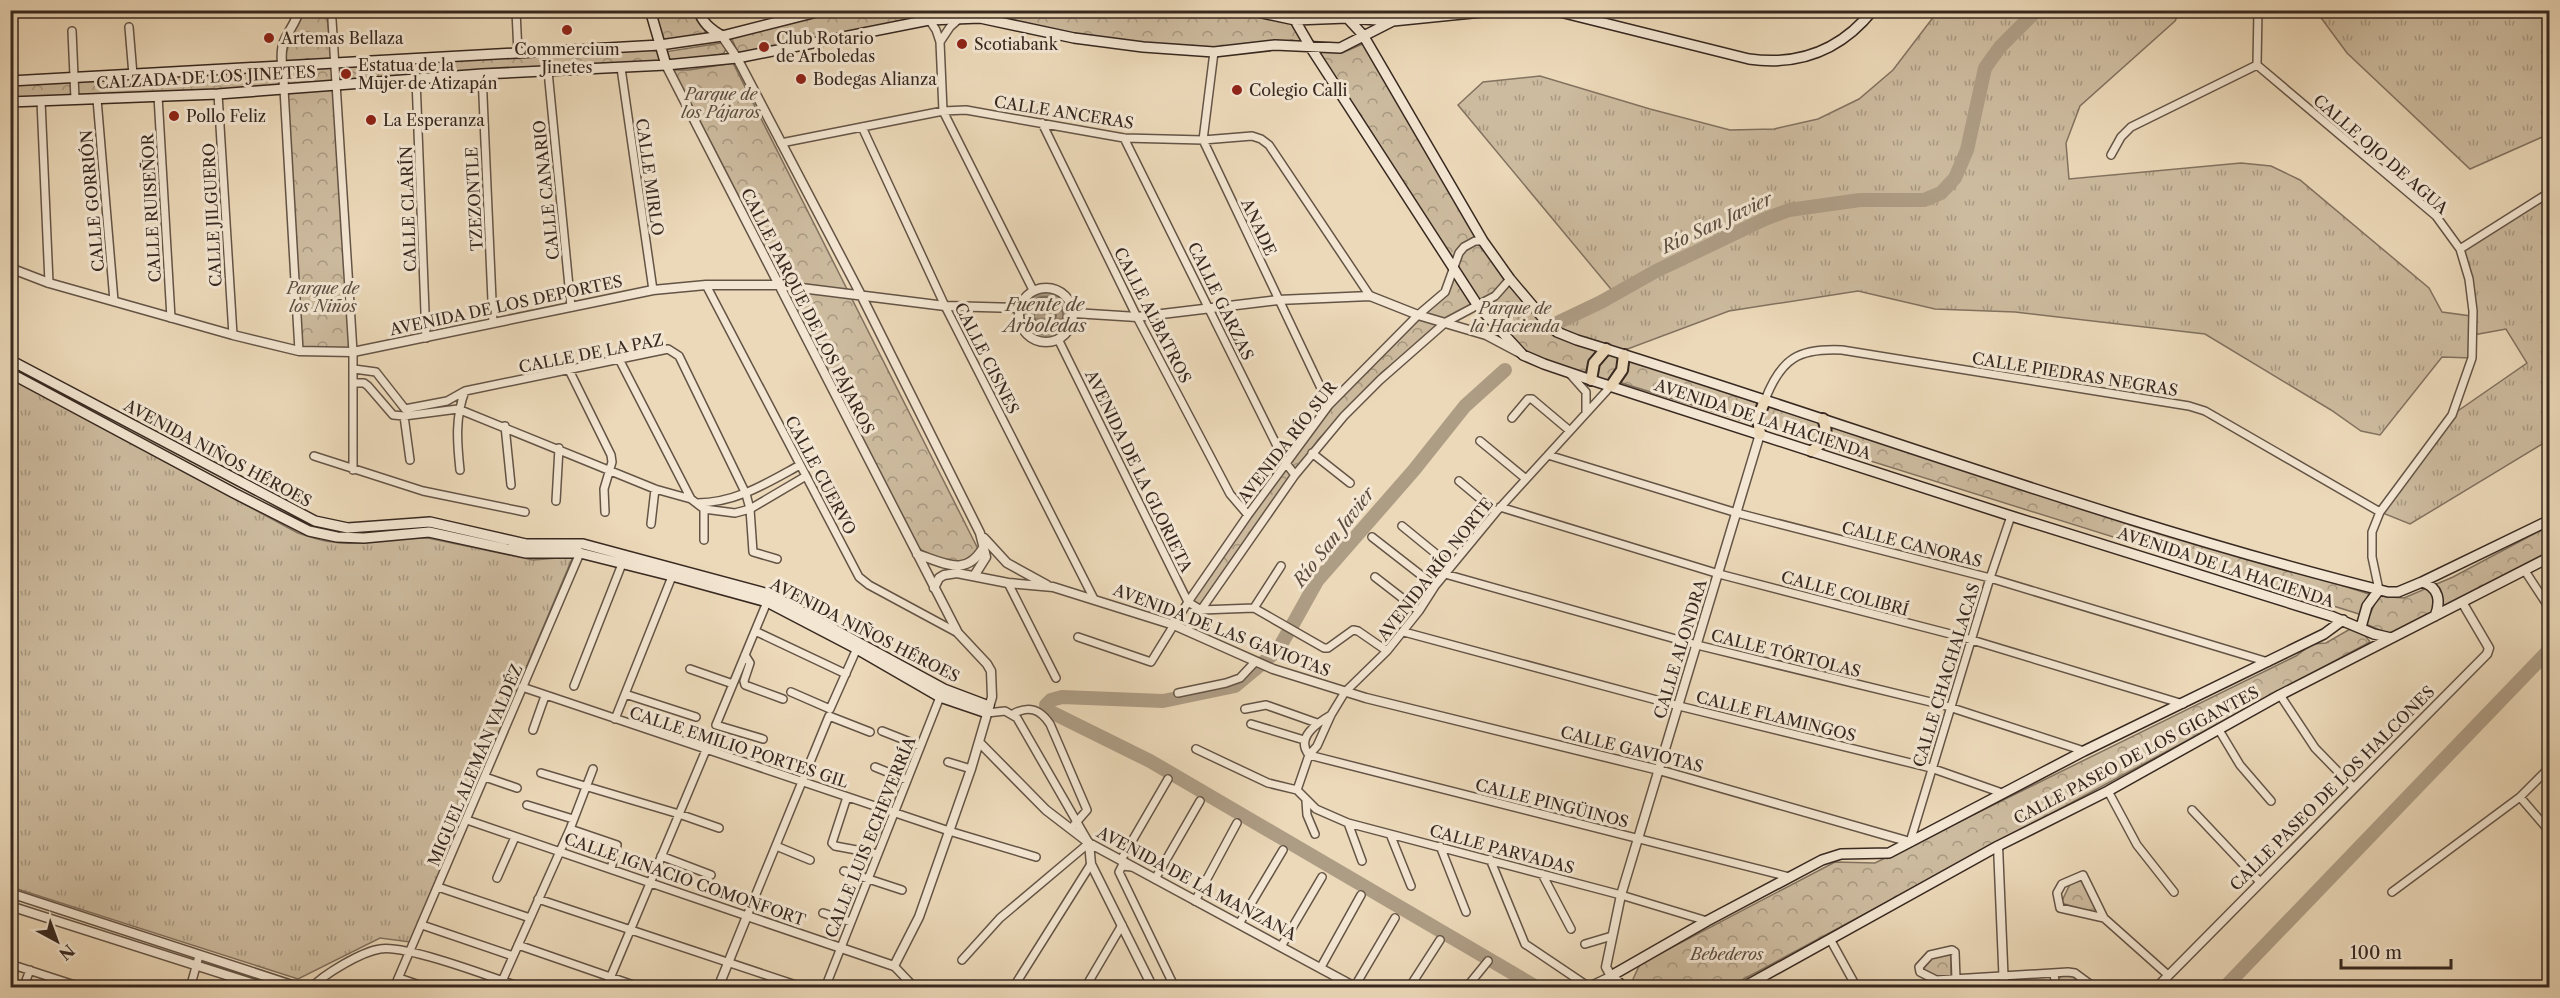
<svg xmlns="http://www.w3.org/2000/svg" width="2560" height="998" font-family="'Libre Caslon Text',serif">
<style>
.grass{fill:url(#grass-tufts);stroke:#827260;stroke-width:1.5}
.forest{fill:url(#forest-crowns);stroke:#827260;stroke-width:1.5}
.water{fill:url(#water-rules);stroke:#7e6e5d;stroke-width:1.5}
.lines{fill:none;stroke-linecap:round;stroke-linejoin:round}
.shore{stroke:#726252;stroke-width:1.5}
.river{stroke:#ae9d85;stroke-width:14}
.minor-casing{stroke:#645446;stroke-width:10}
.tertiary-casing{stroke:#645446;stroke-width:11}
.secondary-casing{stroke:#372820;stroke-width:12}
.primary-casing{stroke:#372820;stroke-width:14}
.minor{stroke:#f3e6d2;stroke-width:7}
.tertiary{stroke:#f3e6d2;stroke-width:8}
.secondary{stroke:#f3e6d2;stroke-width:9}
.primary{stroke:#ecd9b9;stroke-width:10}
.poi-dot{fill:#8f2418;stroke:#f3e6d2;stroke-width:2}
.labels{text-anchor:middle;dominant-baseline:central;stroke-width:6;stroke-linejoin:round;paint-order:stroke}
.poi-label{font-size:16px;fill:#372820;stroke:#f3e6d2;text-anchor:start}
.street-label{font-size:16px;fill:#372820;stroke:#f3e6d2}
.park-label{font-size:16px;font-style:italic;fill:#5c4d40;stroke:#f3e6d2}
.water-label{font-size:18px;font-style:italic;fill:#5b4b3e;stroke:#f3e6d2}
</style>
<defs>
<pattern id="grass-tufts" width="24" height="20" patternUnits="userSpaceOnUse" patternTransform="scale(1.5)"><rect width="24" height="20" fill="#cdbb9f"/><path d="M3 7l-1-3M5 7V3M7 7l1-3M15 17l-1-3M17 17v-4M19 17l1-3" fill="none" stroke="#a79881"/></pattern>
<pattern id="forest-crowns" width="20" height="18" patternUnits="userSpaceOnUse" patternTransform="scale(1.5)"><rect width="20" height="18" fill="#cdbb9f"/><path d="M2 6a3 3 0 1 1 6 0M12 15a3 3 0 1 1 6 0" fill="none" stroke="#a79881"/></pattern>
<pattern id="water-rules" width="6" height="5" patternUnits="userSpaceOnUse" patternTransform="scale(1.5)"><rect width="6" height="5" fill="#ae9d85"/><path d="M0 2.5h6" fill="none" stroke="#8e806c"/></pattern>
</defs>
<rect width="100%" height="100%" fill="#ecd9b9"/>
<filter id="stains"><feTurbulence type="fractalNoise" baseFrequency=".00333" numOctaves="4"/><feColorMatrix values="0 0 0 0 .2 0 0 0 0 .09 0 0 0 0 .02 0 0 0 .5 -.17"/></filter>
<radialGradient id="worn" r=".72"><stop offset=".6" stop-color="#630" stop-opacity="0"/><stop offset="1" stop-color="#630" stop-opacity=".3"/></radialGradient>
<path class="grass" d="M1938 11H2180L2175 21 2080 106 2066 143 2069 179 2241 163 2271 166 2300 180 2429 288 2442 312 2471 316 2472 358 2442 357 2380 435 2361 431 2331 410 2205 334 2015 312 1935 309 1858 291 1729 311 1617 353 1557 332V323L1615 294 1458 105 1483 82 1540 76 1650 109 1730 130 1774 129 1818 119 1859 99 1893 70Z
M2316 11H2549V134L2470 169 2347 53Z
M2549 193V440L2410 524 2380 512 2452 415 2527 363 2506 329 2473 335V311L2460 249Z
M10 378 298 533C313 538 328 543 344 543 372 545 400 536 428 538L533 560 570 557 572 559 410 942 380 938 298 979 11 887Z"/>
<path class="forest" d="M830 10H1288L1310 48 1292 40 1275 44 1214 51 1144 46 979 17 739 55 731 37Z
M303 11H311L312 16 327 15 332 62 286 63C284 42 298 29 303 11Z
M652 11H697L706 34 662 42Z
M1367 42 1507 278 1493 293 1476 303 1313 51 1342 53Z
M721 43 727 48 723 54 666 62 664 52Z
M657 47 663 64 335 85 352 351 300 349 283 67Z
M733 63 979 551 972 561C952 562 936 561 919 548L672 70H689Z
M282 67 283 88 11 101 10 81Z
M1454 271 1477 306 1446 321 1420 315 1445 294Z
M1510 279 1548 324 1621 358 2369 594 2359 614 1609 379 1606 384 1523 355 1478 306Z
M1418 316 1445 322 1381 373 1318 440 1200 609 1189 602 1329 407Z
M2549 526V552L2391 635 2366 624 2378 596 2404 598 2453 577Z
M2357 625 2370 642 1729 987H1641L1633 979 1640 964 1835 862 1875 863 2296 656 2312 644 2326 643Z
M2082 881 2101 915 2061 903 2071 882Z
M1951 952V976L1934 978 1925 972 1924 965 1932 957Z
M2068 974H2075L2089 986 2087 987H2058L2057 978Z"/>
<path class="water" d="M1021 315a24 24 0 1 1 48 0a24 24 0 1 1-48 0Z"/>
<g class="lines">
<path class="shore" d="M1027 315a18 18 0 1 1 36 0a18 18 0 1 1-36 0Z
M1034 315a11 11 0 1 1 22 0a11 11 0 1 1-22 0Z"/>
<path class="river" d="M1557 323 1601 302 1656 271 1765 219 1789 210 1860 200H1924L1941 193 1955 178 1967 150 1985 68 2000 47 2037 10
M1293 624 1317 581 1414 470 1465 406 1505 370
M1287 634 1278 650 1235 686 1163 701 1062 697 1051 700 1046 705 1051 712 1150 761 1538 988
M2224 988 2550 649"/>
<g class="minor-casing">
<path id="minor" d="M923 10 936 30 940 42 943 111 1033 290
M516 11 518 53
M332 20 353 352V470
M129 27 133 75
M72 31 75 99
M940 42 950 27 959 19
M1214 52 1203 140 1329 405
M2257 65 2436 216 2460 249 2469 279 2473 311 2472 358 2452 415 2380 512 2372 532V557L2379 590
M2257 65 2258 10
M621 68 653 290
M548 71 571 307
M482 74 493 323
M416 79 426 338
M284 89 299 351
M218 94 233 335
M158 96 171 318
M97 99 114 301
M41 101 49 283
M1042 123 1137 317 1230 494 1248 515
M862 127 945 306 1094 599
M1124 138 1285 462 1295 475
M781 143 943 111 966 110 1124 138 1203 140 1252 136 1261 139 1269 145 1370 296
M2111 155 2121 137 2131 127 2257 65
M2460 249 2550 192
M706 285 859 577 869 585 958 633
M1058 339 1188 602 1201 610 1254 608 1324 648H1328L1353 630 1358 631 1387 651
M619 359 691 499
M354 369 376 372 405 409 447 401 463 392
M569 370 611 455 612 462 604 489 605 512
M1570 374 1586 392V413
M354 383H364L368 386 393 415 404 416 458 409 655 489 691 499 704 509 735 513 750 509 806 476
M1765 400C1781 358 1799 348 1842 350L2189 406 2205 411 2380 512
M404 416 410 460
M1512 418 1528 399H1532L1570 431
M505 426 511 485
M1480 441 1526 479
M1312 453 1350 483
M1548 455 1737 513 1990 578 2268 662
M314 456 423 491 525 512
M460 470C457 442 455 417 465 391L668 349 679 356 746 494 750 509 753 552 777 559
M1459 481 1496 512
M556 501 559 448
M697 503C736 503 767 483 800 465
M704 506V540
M1500 507 1719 574 1962 637 2183 704
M651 524 655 489
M1402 526 1451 566
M1372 537 1435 586
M2525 571 2550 609
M1445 574 1697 645 1943 705 2084 751
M1375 577 1419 611
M1008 583 1056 678
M1254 608 1281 566
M1187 630 1295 475 1344 416 1380 380 1446 322 1495 296 1510 279
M755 631 846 674
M1404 632 1679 706 1931 768 2002 793
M1078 637 1151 662 1188 602 1248 515 1329 405 1418 315 1445 292 1459 253 1464 247 1475 241H1483
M745 655 750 663 744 681 745 685 783 699
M690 669 733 684
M574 686 622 564
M522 687 949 831 1036 857
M791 692 830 709 858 646
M1178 693 1226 683 1240 678 1255 662
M625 694 696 717
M2280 695 2315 748 2353 787
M1245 709 1266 705 1317 723
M1013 714C1029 705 1040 709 1050 724L1087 810 1074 825
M615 719 673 574
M1251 724 1304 740
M533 730 545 696
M2219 730 2240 765 2271 801
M882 731 920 746
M763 739 716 725 767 602
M1196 749 1268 783 1297 790
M1309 755 1789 877
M1309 755C1295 738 1317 723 1331 715
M948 762 971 769
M875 767 907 780
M541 773 679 814 719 828
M485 777 517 788
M1297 790 1309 755 1317 746 1331 715 1345 692 1387 651 1419 611 1435 586 1496 512 1611 386
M1297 790 1316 809 1348 823 1621 895 1707 921
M2108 791 2137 845 2174 892
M847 797 832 843 835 846 878 854
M2520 797 2550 832
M1306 801 1307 815 1315 834
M527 805 573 819
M2192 810 2260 882
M467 820 747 916 829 716 870 732
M1348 823 1362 861
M570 829 617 845 611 869
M1390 834 1411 886
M1910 842 1990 578 2011 516
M776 846 810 860
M1440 846 1466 912
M661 856 711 875
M1490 859 1525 944 1586 985H1592L1611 976
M1121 860 1168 779
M1132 867 1122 866 1119 872 1175 988
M844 871 902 890
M1542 874 1571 929
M497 878 515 837
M1155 879 1200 801
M438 887 530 918
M2392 892 2520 797 2550 767
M538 899 805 988
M1195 901 1237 823
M823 913 851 922
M2104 918 2060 908 2057 893 2062 884 2083 875 2104 918 2168 975
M1239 924 1283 850
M422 925 513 956
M1830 939 1857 988
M1585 944 1612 936
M518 945 642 988
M1282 945 1322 877
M962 960 1000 918 1089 843 1017 718 1005 711 987 713
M10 964 84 988
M894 966 915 988
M1321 967 1361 895
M2054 974 2056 988
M399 978 428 988
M1956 979 1955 952 1952 950 1930 955 1919 967 1920 972 1936 980 2068 972 2075 973 2090 984 2089 988
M1355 986 1395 918
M23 988 30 970
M190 988 199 956
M311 988C324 974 361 952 380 949 405 944 494 978 523 988
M394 988 580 553
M499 988 570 829 593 769
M606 988 706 750
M825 988 940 697
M1013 988 1091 864
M1085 988 1122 925
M1409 988 1440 940
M1466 988 1488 961"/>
</g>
<g class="tertiary-casing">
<path id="tertiary" d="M722 36 737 58 861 295 980 533 986 557 974 576
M666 65 958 633 987 664 991 671 992 697 971 769 919 917 894 966 747 916 718 988
M284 89C284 75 279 58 283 45 286 33 296 24 299 10
M10 268 49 283 233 335 299 351 353 352 653 290 706 285H777L945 306 1019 308
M1019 315a27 27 0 1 1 54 0a27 27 0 1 1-54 0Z
M1074 313 1137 317 1278 300 1370 296 1418 315 1486 335 1520 353
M984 538 1007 563 1047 585
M917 554C944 563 967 578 984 546
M934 588 939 578 944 575 957 573 1008 583 1053 587 1174 625 1273 669 1366 698 1659 770 1910 842
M979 742 1046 810 1089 843 1357 988
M1089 843 1091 864 1153 988
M1998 846 2004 988
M10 893 301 988
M10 906 267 988
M1611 976 1606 967 1621 895 1760 434
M2156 988 2487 654 2489 648 2462 602
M2546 988 2550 984"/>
</g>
<g class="secondary-casing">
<path id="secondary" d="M650 10 666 65
M698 10C703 23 710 29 722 36
M1248 10 1295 20 1347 18 1393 21 1502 10
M1289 10 1311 48 1478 306 1523 355 1544 364 1591 380 2011 516 2331 616 2374 634 2391 638
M1340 10 1363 35 1483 241 1510 279 1548 324 1557 332 1577 340C1848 423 2114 524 2388 592H2398L2422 582 2550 520
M1538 10 1560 12 1749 59C1799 66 1841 50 1873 10
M10 81 660 45 722 36 825 10
M10 102 218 94 482 74 666 65 737 58 929 20 980 18 1074 38 1143 47 1214 52 1275 45 1340 48 1393 21
M10 360 315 521 348 528 430 522 526 544H583L769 594 944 689 989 706
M10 373 234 493 309 531 337 537 364 538 429 532 526 553H580L672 576 767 602 857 649 940 697 987 713
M2422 582C2439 587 2441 601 2435 616
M2361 627 2367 606 2379 590
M1625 988 1611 976 1707 921 1822 860 1841 854 1889 853 2084 751 2324 634 2343 620
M1742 988 1998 846 2108 791 2280 695 2550 557"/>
</g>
<g class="primary-casing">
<path id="primary" d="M1591 380 1594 363 1606 349
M1611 386 1622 370 1624 355
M1760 434 1758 418 1765 400
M1812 451C1824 443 1829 432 1823 419"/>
</g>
<use href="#minor" class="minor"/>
<use href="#tertiary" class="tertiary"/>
<use href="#secondary" class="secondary"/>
<use href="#primary" class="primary"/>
</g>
<g class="poi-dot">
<circle cx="567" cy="30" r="6"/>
<circle cx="269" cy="38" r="6"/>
<circle cx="962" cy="44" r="6"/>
<circle cx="764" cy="47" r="6"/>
<circle cx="346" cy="74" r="6"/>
<circle cx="801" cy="79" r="6"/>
<circle cx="1237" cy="90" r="6"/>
<circle cx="174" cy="116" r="6"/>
<circle cx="371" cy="120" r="6"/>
</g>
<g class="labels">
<g class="poi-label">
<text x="281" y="38">Artemas Bellaza</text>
<text x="776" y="38">Club Rotario<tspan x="776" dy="18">de Arboledas</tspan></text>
<text x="974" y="44">Scotiabank</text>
<text x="567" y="49" text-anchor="middle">Commercium<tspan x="567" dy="18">Jinetes</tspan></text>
<text x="358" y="65">Estatua de la<tspan x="358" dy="18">Mujer de Atizapán</tspan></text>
<text x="813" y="79">Bodegas Alianza</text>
<text x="1249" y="90">Colegio Calli</text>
<text x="186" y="116">Pollo Feliz</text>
<text x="383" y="120">La Esperanza</text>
</g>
<g class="street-label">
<text transform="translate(206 77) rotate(-3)">CALZADA DE LOS JINETES</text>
<text transform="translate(1064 112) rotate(9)">CALLE ANCERAS</text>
<text transform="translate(2381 154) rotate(41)">CALLE OJO DE AGUA</text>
<text transform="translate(650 177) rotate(82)">CALLE MIRLO</text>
<text transform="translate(546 190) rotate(-96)">CALLE CANARIO</text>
<text transform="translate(474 199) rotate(-93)">TZEZONTLE</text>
<text transform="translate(92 201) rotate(-95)">CALLE GORRIÓN</text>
<text transform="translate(151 208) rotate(-93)">CALLE RUISEÑOR</text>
<text transform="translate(408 209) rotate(-92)">CALLE CLARÍN</text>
<text transform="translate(212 215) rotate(-93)">CALLE JILGUERO</text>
<text transform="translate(1259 227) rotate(65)">ANADE</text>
<text transform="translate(1221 301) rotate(64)">CALLE GARZAS</text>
<text transform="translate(506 305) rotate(-12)">AVENIDA DE LOS DEPORTES</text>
<text transform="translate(808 311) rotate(63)">CALLE PARQUE DE LOS PÁJAROS</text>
<text transform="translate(1153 315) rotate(63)">CALLE ALBATROS</text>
<text transform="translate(591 353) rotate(-11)">CALLE DE LA PAZ</text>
<text transform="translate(987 358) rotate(63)">CALLE CISNES</text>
<text transform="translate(2075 374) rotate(9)">CALLE PIEDRAS NEGRAS</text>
<text transform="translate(1763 419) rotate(18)">AVENIDA DE LA HACIENDA</text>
<text transform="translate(1287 442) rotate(-52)">AVENIDA RÍO SUR</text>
<text transform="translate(218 453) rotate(28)">AVENIDA NIÑOS HÉROES</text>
<text transform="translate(1139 471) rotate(64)">AVENIDA DE LA GLORIETA</text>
<text transform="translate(821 475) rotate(62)">CALLE CUERVO</text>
<text transform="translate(1912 544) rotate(14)">CALLE CANORAS</text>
<text transform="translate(2226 567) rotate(18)">AVENIDA DE LA HACIENDA</text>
<text transform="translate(1435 569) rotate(-52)">AVENIDA RÍO NORTE</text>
<text transform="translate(1845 593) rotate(15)">CALLE COLIBRÍ</text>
<text transform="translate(865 630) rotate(27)">AVENIDA NIÑOS HÉROES</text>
<text transform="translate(1222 630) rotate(21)">AVENIDA DE LAS GAVIOTAS</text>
<text transform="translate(1680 649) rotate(-73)">CALLE ALONDRA</text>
<text transform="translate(1786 653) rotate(14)">CALLE TÓRTOLAS</text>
<text transform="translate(1946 675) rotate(-73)">CALLE CHACHALACAS</text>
<text transform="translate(1776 716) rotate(14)">CALLE FLAMINGOS</text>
<text transform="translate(739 747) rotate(18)">CALLE EMILIO PORTES GIL</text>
<text transform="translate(1632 749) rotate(14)">CALLE GAVIOTAS</text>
<text transform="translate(2136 755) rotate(-28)">CALLE PASEO DE LOS GIGANTES</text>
<text transform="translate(475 765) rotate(-67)">MIGUEL ALEMÁN VALDÉZ</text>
<text transform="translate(2332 788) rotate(-45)">CALLE PASEO DE LOS HALCONES</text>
<text transform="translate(1552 803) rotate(14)">CALLE PINGÜINOS</text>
<text transform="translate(870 837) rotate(-68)">CALLE LUIS ECHEVERRÍA</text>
<text transform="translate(1502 849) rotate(15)">CALLE PARVADAS</text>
<text transform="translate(685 879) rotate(19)">CALLE IGNACIO COMONFORT</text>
<text transform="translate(1197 883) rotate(28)">AVENIDA DE LA MANZANA</text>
</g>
<g class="park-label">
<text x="721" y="94">Parque de<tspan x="721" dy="18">los Pájaros</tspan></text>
<text x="323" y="288">Parque de<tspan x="323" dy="18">los Niños</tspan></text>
<text x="1515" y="308">Parque de<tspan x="1515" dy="18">la Hacienda</tspan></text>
<text x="1727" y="954">Bebederos</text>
</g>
<g class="water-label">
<text transform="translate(1717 223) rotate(-25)">Río San Javier</text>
<text x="1045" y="305">Fuente de<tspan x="1045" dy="21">Arboledas</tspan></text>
<text transform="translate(1334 537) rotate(-52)">Río San Javier</text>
</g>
</g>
<rect width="2560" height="998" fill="none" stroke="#ecd9b9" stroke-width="36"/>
<rect x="12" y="12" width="2536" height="974" fill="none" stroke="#372820" stroke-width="3"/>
<rect x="18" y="18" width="2524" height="962" fill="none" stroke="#372820" stroke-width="1.5"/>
<g transform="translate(57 941) rotate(139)" stroke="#f3e6d2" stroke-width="4.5" paint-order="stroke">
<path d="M0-4.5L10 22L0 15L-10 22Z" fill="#372820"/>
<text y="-9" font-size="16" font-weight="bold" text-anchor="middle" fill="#372820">N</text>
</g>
<path d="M2341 959v9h110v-9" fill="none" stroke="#372820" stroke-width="3"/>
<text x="2350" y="959" font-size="18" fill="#372820" stroke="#f3e6d2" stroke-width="4.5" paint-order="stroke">100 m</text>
<rect width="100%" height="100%" filter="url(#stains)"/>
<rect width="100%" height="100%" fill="url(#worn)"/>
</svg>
